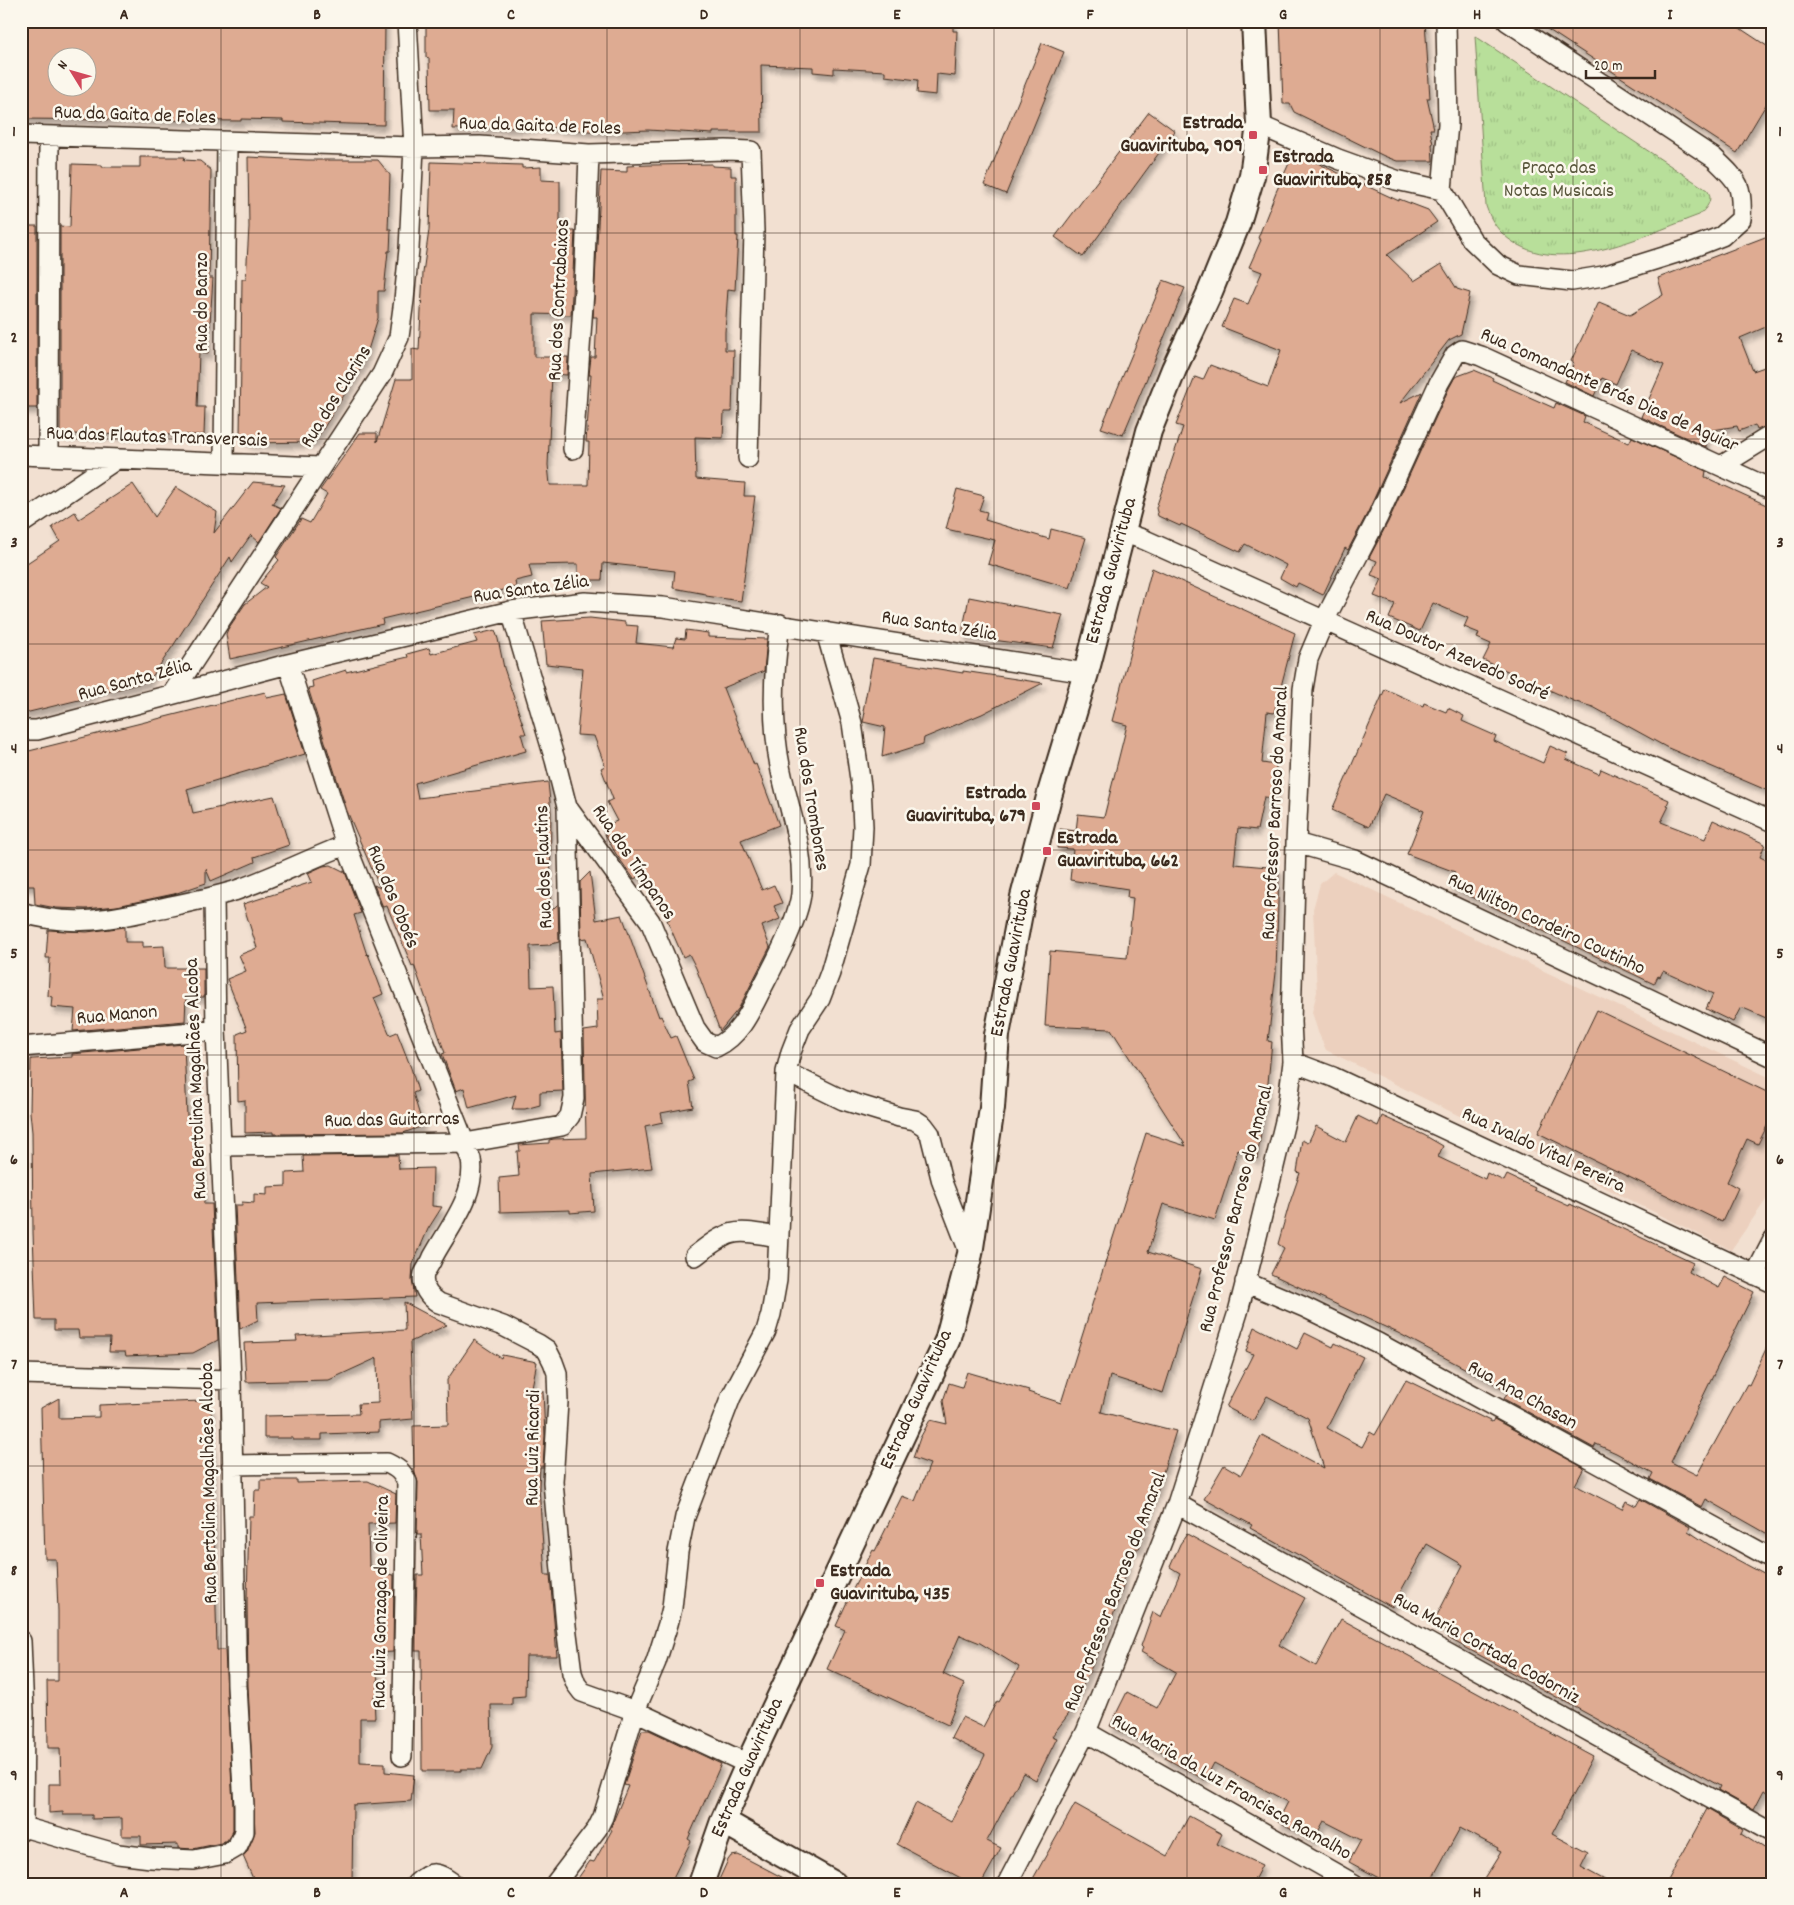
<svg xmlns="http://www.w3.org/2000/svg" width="1794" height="1905" font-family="Dekko,sans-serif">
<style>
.built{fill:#ecd0be}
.grass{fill:url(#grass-tufts);stroke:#7a845c}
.building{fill:#deab92;stroke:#3b2a1e;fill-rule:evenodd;filter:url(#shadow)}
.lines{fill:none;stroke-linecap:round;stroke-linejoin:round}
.minor-casing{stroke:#3b2a1e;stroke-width:22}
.tertiary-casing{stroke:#3b2a1e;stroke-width:28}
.minor{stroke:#fbf7ec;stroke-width:19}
.tertiary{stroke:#fbf7ec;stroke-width:24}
.grid{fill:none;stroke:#3b2a1e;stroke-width:1;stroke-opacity:0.55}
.poi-dot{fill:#d1495b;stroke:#fbf7ec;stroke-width:2}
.labels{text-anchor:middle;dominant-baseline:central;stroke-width:5;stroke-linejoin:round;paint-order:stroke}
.street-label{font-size:20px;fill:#3b2a1e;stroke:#fbf7ec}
.poi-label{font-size:20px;font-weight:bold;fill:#3b2a1e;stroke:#fbf7ec;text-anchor:start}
.park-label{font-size:20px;fill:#5a573d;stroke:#fbf7ec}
.neatline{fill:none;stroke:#3b2a1e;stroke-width:2}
.grid-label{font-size:16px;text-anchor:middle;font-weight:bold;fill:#3b2a1e}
</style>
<defs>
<pattern id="grass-tufts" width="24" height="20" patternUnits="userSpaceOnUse" patternTransform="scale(1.25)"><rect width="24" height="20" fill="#b8df9a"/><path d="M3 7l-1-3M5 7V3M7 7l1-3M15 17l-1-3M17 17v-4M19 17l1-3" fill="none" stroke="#9fc084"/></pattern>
<filter id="shadow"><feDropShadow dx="3" dy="5.5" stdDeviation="2.5" flood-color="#0004"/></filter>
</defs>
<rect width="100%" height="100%" fill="#f2e0d1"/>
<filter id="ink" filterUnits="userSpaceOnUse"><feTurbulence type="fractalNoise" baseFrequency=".02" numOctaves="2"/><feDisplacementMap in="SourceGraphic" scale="10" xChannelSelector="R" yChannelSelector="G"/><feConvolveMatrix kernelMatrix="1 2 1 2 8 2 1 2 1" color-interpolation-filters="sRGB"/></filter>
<g filter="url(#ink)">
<path class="built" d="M1334 872 1773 1079V1190L1731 1250 1326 1050 1318 1032 1312 1012 1317 992 1313 909 1320 884Z"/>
<path class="grass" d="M1475 36 1707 190C1714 199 1707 208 1699 215 1647 234 1565 276 1513 242 1499 233 1491 221 1486 206Z"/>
<path class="building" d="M21 21H385L384 125 283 122V120L241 119V121L21 119ZM58 58H88V88H58Z
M426 21H953V31H957L955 76 937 74 936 95 917 93 918 80 885 76V71L834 68V74L813 72V67L761 65 762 132H713V134L648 130 599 132 547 127 453 129 454 110H430L429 58 426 57Z
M1280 21H1425L1430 98H1427L1434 129H1430L1433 144H1432L1433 161H1397L1384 156 1294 112 1290 104H1283Z
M1535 21H1729L1773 50V107L1767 103 1737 153Z
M1042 43 1064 52 1006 194 984 185Z
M1149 112 1175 131 1083 257 1055 237Z
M1298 154 1399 201V199L1428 210 1437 222 1387 255 1414 281 1441 264 1457 289 1470 293 1461 334 1449 340 1400 403 1422 392 1368 512 1348 550 1345 548 1323 595 1298 583 1296 587 1280 578 1286 565 1245 544 1240 552 1181 524 1180 526 1158 516 1156 508 1183 427 1176 425 1195 377 1203 380 1210 365 1268 387 1281 350 1222 327 1234 299 1248 304 1262 272 1249 267 1261 240 1258 238 1276 192 1291 159Z
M140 157H185L184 160 200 161 211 170 209 278H213L208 354 199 353 197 407H205L204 435 60 434V226L70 227 72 164 102 165V167H140Z
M248 157 307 160H378L390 175 388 229H391L390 251H388L384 291H378V318L364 363 315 442 250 443 240 437 242 279H246L249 227Z
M431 162 522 165V168L541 167V180L560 181V231H575L571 315 534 314V357H568L567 375 552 374 548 465 550 485H588L589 442H586L591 375H589L591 357H595L597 317H593L601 171 627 172V166L648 165 712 164V166L731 167V176H736V236H738L735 290 728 289 725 332V350H734L732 412H724L723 438 695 437 696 479 745 483 744 496H755L741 601 706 596V594L673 588 675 571 603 563 602 580H578V564L529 565 532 577 515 581 516 587 382 619 383 624 348 632 230 659 226 634 228 629 245 604 267 587 260 583 279 560 276 557 301 519 310 523 327 494 320 490 360 433H377V442L396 379H412V349L419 350 423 273 429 230Z
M21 226H37V408H21Z
M1773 234V324L1740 338 1753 371 1773 364V423L1757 430 1755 425 1739 431 1737 426 1707 431 1706 447 1641 417 1664 365 1631 350 1616 384 1602 378 1594 396 1565 382 1574 363 1571 361 1599 302 1630 315 1663 295 1658 278Z
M1163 280 1185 288 1123 435 1101 428Z
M1474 370 1493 378 1492 380 1507 387 1554 408 1556 403 1585 416 1583 422 1629 443 1632 437 1706 471 1705 477 1773 508V793L1666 747 1593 707 1576 702 1483 660 1491 644 1477 638 1479 633 1464 627 1468 618 1433 603 1420 631 1389 618 1395 604 1374 596 1382 579 1371 575 1377 561 1369 558 1388 522 1449 388 1455 377Z
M253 482 285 485 272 504 281 508 259 542 251 535 232 562 230 557 173 646 149 681 108 692 106 687 87 698 21 714V567L60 541 52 527 75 512 79 519 133 484 155 517 176 487 217 512 214 533Z
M957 489 984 496 979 510 987 512 985 520 1049 539 1051 529 1086 538 1070 588 988 564 995 540 946 529Z
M1152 568 1295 633 1274 713 1267 712 1262 763 1276 765 1275 798 1264 797 1257 830 1238 828 1234 864 1279 868 1276 973 1268 1041 1272 1042 1267 1093 1257 1159 1238 1150 1215 1220 1163 1204 1148 1252 1202 1269 1163 1393 1110 1376 1101 1412 1176 1431 1139 1549 1132 1548 1122 1583 1124 1584 1106 1636 1071 1711 1052 1736 1057 1738 1036 1780 1023 1773 987 1841 1001 1848 981 1884H972L897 1844 916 1803 951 1822 985 1755 951 1738 962 1717 983 1727 997 1701 999 1702 1019 1667 980 1643 960 1635 943 1674 964 1684 948 1725 827 1669 845 1630 836 1626 852 1591 873 1550 875 1551 902 1496 915 1501 930 1464 913 1458 920 1438 930 1420 947 1424 943 1401 949 1383 962 1387 967 1372 1029 1390 1028 1392 1061 1403 1146 1133 1186 1146 1111 1029 1045 1026 1050 951 1127 958 1133 898 1127 897 1128 889 1070 880 1073 849 1057 848 1060 829 1076 831 1078 814 1104 817 1127 725 1112 721Z
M969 597 1063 615 1053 648 963 636V628Z
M590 618 625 622V625L638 626 636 643 673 647 676 638 685 639 686 630 708 633V637L767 639 764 671 723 688 754 765 756 764 779 825 741 840 762 890 774 885 782 903 774 906 780 919 762 926 770 947 739 1008 720 1031 696 968 689 954 683 957 667 920 670 919 647 872 634 879 616 854 601 827 617 821 607 802 613 799 601 768 605 766 594 736 577 735 583 668 546 664 542 621Z
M495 630 498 639 504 668 526 734H521L526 751 415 783 418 798 548 782 551 812 550 912 558 904 559 942 551 944V945L530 946 531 987 553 986 555 1034 561 1033 563 1091 540 1092V1105L525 1109H512L516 1095 469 1108 464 1088 456 1091 442 1054 445 1053 414 965 412 966 387 906 383 907 374 885 380 888 347 811 308 688 313 687 312 681 346 670V672L408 657 407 654 429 648 431 654 477 642 474 635Z
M873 658 963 673V671L1043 683 982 714 924 738 923 744 882 757 885 727 863 722 865 712 863 711Z
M1385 689 1423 706 1424 703 1446 712 1448 708 1464 716 1462 721 1496 736 1494 741 1543 763 1550 746 1568 754 1566 759 1599 774 1601 769 1669 800 1667 805 1669 806 1661 822 1705 839 1713 820 1765 844 1760 857 1773 863V1021L1741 1007 1733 1022 1706 1009 1713 994 1663 971 1660 977 1658 976 1654 984 1449 886 1455 872 1407 854 1424 811 1384 794 1369 827 1332 810Z
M265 692 267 698 286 694 305 754 187 789 193 813 274 796 289 845 254 857 255 862 211 881 206 869V883L174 894 117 906 86 909 56 908 35 904 34 886H21V753Z
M331 865 345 872 361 913 354 915 367 955 368 954 383 994 374 998 390 1035 397 1032 411 1068 418 1091 413 1093 423 1126 403 1133 273 1134V1132L245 1133V1100L238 1101 237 1034 247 1030 227 979 246 971 239 955 257 948 243 904 312 882 308 873 323 866Z
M590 872 596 920 622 915 659 1017 661 1016 671 1038 676 1036 694 1080 689 1082 693 1107 661 1113 663 1122 645 1126 652 1168 592 1174 594 1211 570 1213V1210L500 1212 499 1178 519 1176 517 1151H520L519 1145 549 1143V1140L554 1139 586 1138 584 1031 598 1029 597 999H604L587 938 581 939 580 882Z
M125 927V942H143V947L164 946 165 968H204V997H186L185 1021 73 1031 75 1009 51 1007 52 997 48 996 50 958H46L48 930 87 932Z
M1597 1010 1773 1095V1114L1758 1144 1747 1139 1727 1182 1738 1188 1722 1222 1538 1133Z
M184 1044 187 1116H191L195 1160H203L204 1204H212L218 1340 193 1353 126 1356 125 1352H109L110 1338H79L78 1330H54V1320H36L33 1232 32 1132 30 1112 31 1059 72 1057V1054Z
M1358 1116 1378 1126 1382 1116 1424 1135 1443 1146 1438 1157 1485 1179 1487 1173 1504 1181 1507 1175 1535 1188 1534 1190 1569 1206 1570 1204 1693 1262 1689 1272 1719 1288 1725 1277 1754 1292 1671 1462 1697 1475 1747 1384 1749 1385 1773 1334V1537L1706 1499 1702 1507 1650 1479 1653 1473 1616 1453 1596 1444 1594 1448 1504 1399 1508 1391 1398 1333 1271 1274 1284 1248 1278 1244 1289 1205 1300 1173 1297 1172 1302 1140 1308 1143 1316 1126 1346 1142Z
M398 1155 399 1169 433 1168 432 1206 442 1207 428 1229 413 1264 412 1280 415 1297 257 1303 258 1320 240 1329 235 1205H242V1202L254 1203V1194L267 1195V1187L286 1186V1173L304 1172 303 1156Z
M404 1302 447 1325 410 1342 413 1419 379 1422V1432L322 1434V1440H293V1438H264V1416L359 1414 358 1404 378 1403 377 1358 329 1380 246 1382 244 1343 297 1341 296 1336 405 1330Z
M1255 1327 1297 1349 1305 1333 1333 1347 1335 1343 1363 1357 1327 1428 1362 1447 1370 1432 1375 1435 1406 1380 1492 1422 1494 1419 1584 1468 1575 1485 1622 1509 1626 1501 1636 1506 1640 1499 1690 1527 1688 1531 1708 1544 1773 1579V1795L1764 1791 1754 1810 1718 1790 1720 1786 1448 1638 1451 1633 1433 1623 1463 1565 1427 1544 1392 1607 1250 1528 1252 1525 1204 1499 1224 1465 1241 1475 1262 1435 1324 1468 1308 1418 1267 1396 1253 1421 1226 1407 1253 1354 1246 1351Z
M474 1340 501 1358 502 1355 537 1362 531 1392 543 1391 545 1436 543 1467H540L539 1487 545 1575H550L557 1656H526L525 1696 512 1697V1705H491L492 1747 482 1769H461V1771H422L421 1651H415L417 1575H423L421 1534H417L418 1482 414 1471 413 1426 448 1425 447 1380Z
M59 1398V1418L99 1417V1405L201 1401 211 1407 217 1650H225L233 1806V1830L228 1839 221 1843 193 1849 178 1848V1844L141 1845V1836H122V1818L92 1819V1815H63V1812L49 1813V1784H61L60 1748H48L47 1681H58V1611L56 1559H45L41 1408Z
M260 1480H297V1483L368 1481 396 1494 395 1523 368 1524 369 1566H386V1574L394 1575 393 1652 377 1653 378 1696H374L375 1718H360V1762L385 1763V1772L414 1775 411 1801 353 1805 352 1882 255 1883 243 1856 247 1852 255 1832 248 1686 247 1600 249 1516H254L255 1490H260Z
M1187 1534 1305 1598 1279 1645 1316 1666 1341 1619 1593 1756 1552 1834 1588 1853 1581 1867 1612 1884H1481L1501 1852 1497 1850 1498 1848 1460 1828 1429 1884H1390L1349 1862 1361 1840 1324 1821 1313 1841 1278 1821 1288 1802 1214 1763 1205 1780 1165 1758 1167 1754 1110 1726 1127 1692 1157 1708 1176 1672 1141 1652 1143 1648 1141 1646 1153 1612 1161 1617 1180 1573 1170 1567 1180 1544Z
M642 1730H649L721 1764 688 1839 691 1841 670 1884H574L590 1861 594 1862 612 1830 610 1829 628 1786 624 1785Z
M1075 1804 1167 1856 1189 1816 1222 1834 1217 1844 1262 1865 1252 1884H1030Z
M1707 1809 1743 1830 1741 1834 1773 1854V1884H1666Z
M738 1855 749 1860 795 1884H717L728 1860 731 1856Z"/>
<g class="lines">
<g class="minor-casing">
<path id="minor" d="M1446 21 1448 124 1442 190 1472 240 1498 265 1519 275 1572 281 1603 276 1686 250 1722 236 1741 219C1743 184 1738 181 1714 158L1507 21
M1259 125 1338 159 1396 180 1442 190
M21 135 414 147 480 146 589 154 726 150 751 151 754 231 748 458
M573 449 584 291 589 154
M21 455 320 467
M48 456 49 136
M224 462 227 142
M1721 466 1773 434
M21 524 117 459
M1122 532 1145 540 1773 822
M288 664 346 845 471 1159C477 1195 449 1227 433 1257 431 1263 426 1269 424 1274 421 1287 429 1297 439 1303L503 1326 538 1344 547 1350 553 1362 557 1373 558 1402 553 1482 566 1626 572 1673 576 1684 582 1692 635 1711 748 1764
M172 694 382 374 399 337 404 300 409 249 414 147 407 21
M21 730H37L288 664 511 611 585 602 663 607 1086 673
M567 807 650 921 695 1028 705 1042 716 1047C740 1036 751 1010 762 988 774 965 798 920 801 894 805 850 790 814 781 771 771 723 773 673 780 624
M1296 843 1355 860 1773 1057
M21 912C67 927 107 920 152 910 180 904 207 899 234 891 272 878 309 859 346 845
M21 1047 216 1030
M1293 1062 1333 1077 1773 1283
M786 1072 843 1100 899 1117 915 1120 924 1126 930 1134 942 1182 970 1254
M222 1146 465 1143 562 1126 570 1116 574 1098 567 807 555 760 511 611
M695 1256C732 1227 734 1230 779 1237
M1755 1275 1773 1240
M1245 1282 1304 1307 1378 1343 1773 1559
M21 1374 231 1380
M232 1465 387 1463C397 1468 402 1471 407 1482L402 1756
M1177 1504 1773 1833
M21 1641 24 1713 23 1827 21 1831
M1086 1732 1354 1884
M23 1827 118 1854 151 1858 194 1860 225 1854 237 1847 244 1832V1806L237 1686 231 1380 216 1030 214 897
M416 1884C432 1869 437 1872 454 1884
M555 1884 597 1829 603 1817 635 1711 656 1662 668 1624 672 1608 678 1552 685 1517 731 1397 766 1331 771 1314 777 1280 786 1072 791 1052 800 1029 820 999 830 973 861 865 863 827 861 786 852 723 826 632
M1007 1884 1086 1732 1177 1504 1238 1312 1252 1257 1286 1117 1293 1062 1291 1022 1296 843 1303 689 1308 659 1324 621 1378 517 1439 383 1455 355 1462 350 1481 356 1773 490"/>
</g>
<g class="tertiary-casing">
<path id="tertiary" d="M723 1821 834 1884
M701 1884 723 1821 748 1764 947 1341 970 1254 992 1108 997 1035 1023 897 1050 793 1086 673 1149 431 1174 369 1209 294 1238 223 1252 176 1259 125 1254 21"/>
</g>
<use href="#minor" class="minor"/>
<use href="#tertiary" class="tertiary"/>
</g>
</g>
<path class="grid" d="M221 21V1884M414 21V1884M607 21V1884M800 21V1884M994 21V1884M1187 21V1884M1380 21V1884M1573 21V1884M21 233H1773M21 439H1773M21 644H1773M21 850H1773M21 1055H1773M21 1261H1773M21 1466H1773M21 1672H1773"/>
<g class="poi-dot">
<rect x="1248" y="130" width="10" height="10" rx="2.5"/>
<rect x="1258" y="165" width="10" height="10" rx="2.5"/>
<rect x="1031" y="801" width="10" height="10" rx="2.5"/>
<rect x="1042" y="846" width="10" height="10" rx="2.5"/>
<rect x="815" y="1578" width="10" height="10" rx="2.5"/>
</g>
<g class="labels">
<g class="street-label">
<text transform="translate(135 116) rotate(2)">Rua da Gaita de Foles</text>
<text transform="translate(540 127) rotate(2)">Rua da Gaita de Foles</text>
<text transform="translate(560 300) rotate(-87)">Rua dos Contrabaixos</text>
<text transform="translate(203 302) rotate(-90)">Rua do Banzo</text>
<text transform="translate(1609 391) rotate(24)">Rua Comandante Brás Dias de Aguiar</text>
<text transform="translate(337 397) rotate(-58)">Rua dos Clarins</text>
<text transform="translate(157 438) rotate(2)">Rua das Flautas Transversais</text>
<text transform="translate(1112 571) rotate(-75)">Estrada Guavirituba</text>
<text transform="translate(531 590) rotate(-8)">Rua Santa Zélia</text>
<text transform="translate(939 627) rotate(9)">Rua Santa Zélia</text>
<text transform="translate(1457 656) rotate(24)">Rua Doutor Azevedo Sodré</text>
<text transform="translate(135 681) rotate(-15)">Rua Santa Zélia</text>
<text transform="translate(810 799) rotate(81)">Rua dos Trombones</text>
<text transform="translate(1276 813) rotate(-87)">Rua Professor Barroso do Amaral</text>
<text transform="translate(633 863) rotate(56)">Rua dos Tímpanos</text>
<text transform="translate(545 867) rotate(-92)">Rua dos Flautins</text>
<text transform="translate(392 897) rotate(68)">Rua dos Oboés</text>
<text transform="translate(1546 925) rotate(25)">Rua Nilton Cordeiro Coutinho</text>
<text transform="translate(1012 963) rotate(-79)">Estrada Guavirituba</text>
<text transform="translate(117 1016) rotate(-5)">Rua Manon</text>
<text transform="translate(197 1079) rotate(-92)">Rua Bertolina Magalhães Alcoba</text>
<text transform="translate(392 1121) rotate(-1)">Rua das Guitarras</text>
<text transform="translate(1543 1151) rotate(25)">Rua Ivaldo Vital Pereira</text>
<text transform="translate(1237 1209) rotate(-76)">Rua Professor Barroso do Amaral</text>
<text transform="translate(1522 1396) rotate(29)">Rua Ana Chasan</text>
<text transform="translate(917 1400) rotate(-66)">Estrada Guavirituba</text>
<text transform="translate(534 1448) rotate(-89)">Rua Luiz Ricardi</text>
<text transform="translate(210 1483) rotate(-91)">Rua Bertolina Magalhães Alcoba</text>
<text transform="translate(1116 1592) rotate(-69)">Rua Professor Barroso do Amaral</text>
<text transform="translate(382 1602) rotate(-89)">Rua Luiz Gonzaga de Oliveira</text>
<text transform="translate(1486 1649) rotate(29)">Rua Maria Cortada Codorniz</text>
<text transform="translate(748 1768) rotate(-66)">Estrada Guavirituba</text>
<text transform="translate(1231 1788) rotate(30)">Rua Maria da Luz Francisca Ramalho</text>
</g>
<g class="poi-label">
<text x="1243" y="124" text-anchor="end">Estrada<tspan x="1243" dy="23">Guavirituba, 909</tspan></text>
<text x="1273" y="158">Estrada<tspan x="1273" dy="23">Guavirituba, 858</tspan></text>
<text x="1026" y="794" text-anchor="end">Estrada<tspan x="1026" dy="23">Guavirituba, 679</tspan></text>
<text x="1057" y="839">Estrada<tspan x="1057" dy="23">Guavirituba, 662</tspan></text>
<text x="830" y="1572">Estrada<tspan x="830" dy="23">Guavirituba, 435</tspan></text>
</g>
<g class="park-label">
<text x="1559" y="169">Praça das<tspan x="1559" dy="23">Notas Musicais</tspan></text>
</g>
</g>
<rect width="1794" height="1905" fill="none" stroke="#fbf7ec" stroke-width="55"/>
<g transform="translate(72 72) rotate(307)"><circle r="24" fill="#fbf7ec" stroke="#aea59a"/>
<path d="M0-4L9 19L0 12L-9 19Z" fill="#d1495b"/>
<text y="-8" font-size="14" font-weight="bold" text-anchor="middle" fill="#3b2a1e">N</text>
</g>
<path d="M1586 70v8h69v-8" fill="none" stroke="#3b2a1e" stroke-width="2.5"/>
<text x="1594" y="70" font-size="15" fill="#3b2a1e" stroke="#fbf7ec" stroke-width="4" paint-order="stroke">20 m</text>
<rect x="28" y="28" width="1738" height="1850" class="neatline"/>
<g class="grid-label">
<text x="124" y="19">A</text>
<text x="317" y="19">B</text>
<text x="511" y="19">C</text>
<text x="704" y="19">D</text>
<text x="897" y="19">E</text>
<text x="1090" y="19">F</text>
<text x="1283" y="19">G</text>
<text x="1477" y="19">H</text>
<text x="1670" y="19">I</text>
<text x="14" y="136">1</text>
<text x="1780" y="136">1</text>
<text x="14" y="342">2</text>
<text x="1780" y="342">2</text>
<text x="14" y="547">3</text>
<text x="1780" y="547">3</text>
<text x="14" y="753">4</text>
<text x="1780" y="753">4</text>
<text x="14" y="958">5</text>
<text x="1780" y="958">5</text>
<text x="14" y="1164">6</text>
<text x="1780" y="1164">6</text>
<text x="14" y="1369">7</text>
<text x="1780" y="1369">7</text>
<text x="14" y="1575">8</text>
<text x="1780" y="1575">8</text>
<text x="14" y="1780">9</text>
<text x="1780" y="1780">9</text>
<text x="124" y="1897">A</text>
<text x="317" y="1897">B</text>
<text x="511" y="1897">C</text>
<text x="704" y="1897">D</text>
<text x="897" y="1897">E</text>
<text x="1090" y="1897">F</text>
<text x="1283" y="1897">G</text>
<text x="1477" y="1897">H</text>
<text x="1670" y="1897">I</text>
</g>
</svg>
